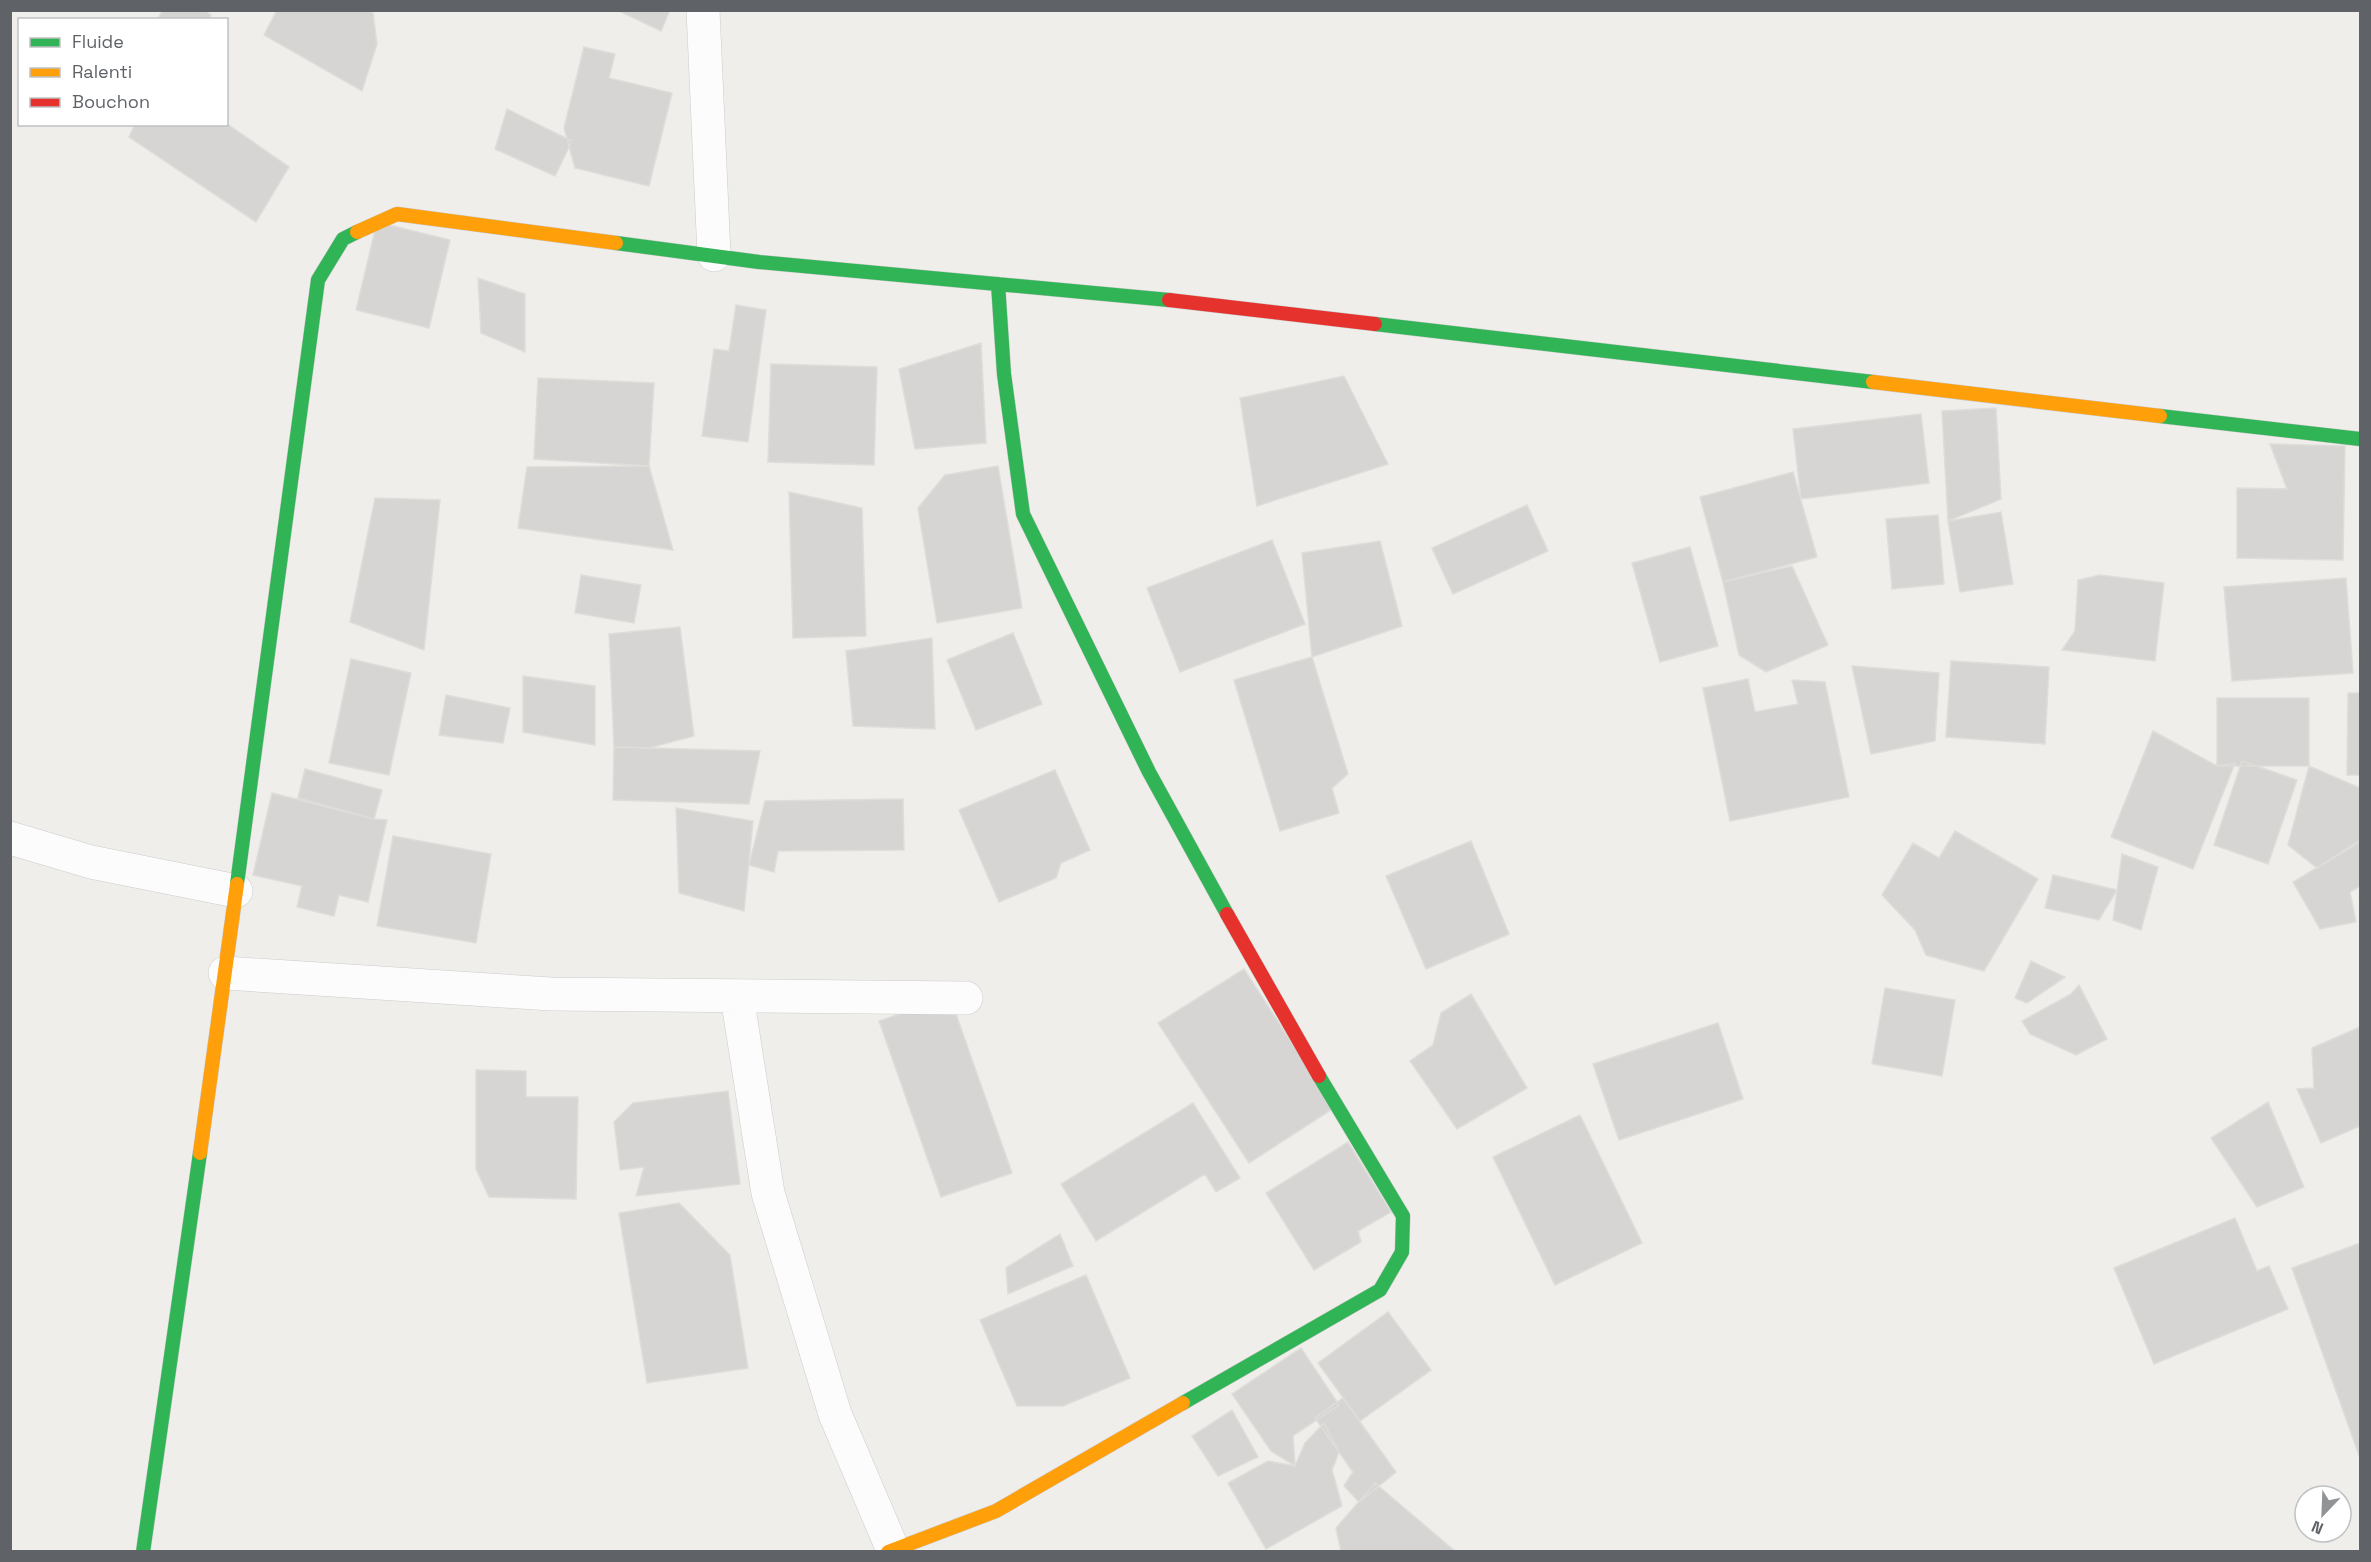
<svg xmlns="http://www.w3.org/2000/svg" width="2371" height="1562" font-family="'Space Grotesk',sans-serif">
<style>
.building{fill:#d6d5d3;stroke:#deddd9;stroke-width:1.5}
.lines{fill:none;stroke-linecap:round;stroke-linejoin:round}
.street-casing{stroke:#cbcccc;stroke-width:34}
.fast-casing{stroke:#cacacb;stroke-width:15}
.slow-casing{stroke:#cacacb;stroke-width:15}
.jam-casing{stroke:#cacacb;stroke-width:15}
.street{stroke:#fdfcfc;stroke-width:33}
.fast{stroke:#30b455;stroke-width:14}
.slow{stroke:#ff9f0a;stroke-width:14}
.jam{stroke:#e5322d;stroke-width:14}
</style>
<rect width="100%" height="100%" fill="#efeeea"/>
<path class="building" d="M163 10H204L211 15 209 20H157Z
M277 10H367L373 13 377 44 362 91 264 35Z
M617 10H670L661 31Z
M584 47 615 54 609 78 672 93 649 186 575 168 564 128Z
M507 109 572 141 555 176 495 149Z
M226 123 289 167 256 222 129 137 135 124H226Z
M377 222 450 240 429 328 356 310Z
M478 278 525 294V352L481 333Z
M736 305 766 310 748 442 702 436 714 349 729 351Z
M981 343 986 443 915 449 899 369Z
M771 364 877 367 874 465 768 462Z
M1344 376 1388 464 1257 506 1240 398Z
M538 378 654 383 649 466 534 459Z
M1996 408 2001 499 1948 521 1942 411Z
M1921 414 1929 483 1801 499 1793 429Z
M2270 444 2345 446 2343 560 2237 558V488L2287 489Z
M649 466 673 550 518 528 527 467Z
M998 466 1022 608 937 623 918 508 945 475Z
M1793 472 1817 557 1723 582 1700 497Z
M789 492 862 508 866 636 793 638Z
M375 498 440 500 424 650 350 622Z
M1527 505 1548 551 1453 594 1432 548Z
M2001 512 2013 584 1960 592 1948 521Z
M1938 515 1944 584 1892 589 1886 519Z
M1272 540 1305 624 1180 672 1147 588Z
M1380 541 1402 626 1312 657 1302 553Z
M1690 547 1718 646 1660 662 1632 563Z
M1792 566 1828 645 1766 672 1739 655 1723 582Z
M581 575 641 585 634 623 575 613Z
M2100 575 2164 583 2155 661 2062 650 2075 631 2078 580Z
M2346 578 2353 673 2232 681 2224 587Z
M680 627 694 736 649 748 614 747 609 634Z
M1013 633 1042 704 976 730 947 660Z
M932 638 935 729 853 726 846 651Z
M1312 657 1348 774 1332 788 1339 813 1280 831 1234 680Z
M351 659 411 673 389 775 329 763Z
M1951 661 2049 667 2045 744 1946 737Z
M1852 666 1939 673 1935 741 1871 754Z
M523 676 595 686V745L523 732Z
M1748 679 1755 712 1798 704 1792 680 1825 682 1849 797 1730 821 1703 688Z
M2348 693H2360V775H2347Z
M446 695 510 708 503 743 439 735Z
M2217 698H2309V766H2217Z
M2153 731 2217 766 2235 763 2193 869 2111 837Z
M614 747 649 748 760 751 749 804 613 800Z
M2242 761 2297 780 2268 864 2214 845Z
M2309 766 2360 788V840L2317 868 2288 845Z
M305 769 382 790 374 819 298 798Z
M1055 770 1090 850 1061 863 1056 878 999 902 959 810Z
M272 793 374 819 387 820 368 902 339 895 334 916 297 907 302 886 253 875Z
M903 799 904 850 778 851 774 872 749 865 765 801Z
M676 808 753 821 744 911 679 893Z
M1955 831 2038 879 1984 971 1926 955 1915 930 1882 895 1913 843 1939 858Z
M393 836 491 854 476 943 377 926Z
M1471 841 1509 934 1426 969 1386 876Z
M2360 842V886L2350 892 2356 922 2320 929 2293 882Z
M2122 854 2158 867 2141 930 2113 920Z
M2053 875 2117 890 2099 920 2045 908Z
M2031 961 2065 977 2027 1003 2015 998Z
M1244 969 1334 1108 1249 1163 1158 1023Z
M2079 985 2107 1039 2076 1055 2030 1034 2022 1021 2071 994Z
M1885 988 1955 1000 1942 1076 1872 1064Z
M1471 994 1527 1088 1457 1129 1410 1061 1433 1045 1441 1013Z
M950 997 1012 1173 941 1197 879 1021Z
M1718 1023 1743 1099 1619 1140 1593 1064Z
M2360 1027V1126L2321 1143 2297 1089 2314 1088 2312 1048Z
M476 1070 526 1071V1097H578L576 1199 489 1197 476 1169Z
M728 1091 740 1184 636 1196 644 1167 620 1170 614 1122 633 1103Z
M2268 1102 2304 1187 2257 1207 2211 1138Z
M1193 1103 1240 1178 1216 1192 1205 1174 1096 1241 1061 1184Z
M1580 1115 1642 1243 1555 1285 1493 1157Z
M1348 1142 1391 1212 1358 1231 1361 1242 1314 1270 1266 1193Z
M679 1203 730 1255 748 1368 647 1383 619 1213Z
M2235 1218 2257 1271 2269 1266 2288 1309 2154 1364 2114 1268Z
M1060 1234 1073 1266 1008 1294 1006 1268Z
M2360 1243V1458L2292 1268Z
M1086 1275 1130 1378 1063 1406H1017L980 1320Z
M1388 1312 1431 1370 1360 1421 1318 1363Z
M1301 1348 1339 1405 1293 1436 1295 1466 1271 1451 1232 1394Z
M1343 1398 1396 1472 1359 1502 1344 1486 1353 1472 1315 1418Z
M1232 1410 1258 1457 1218 1476 1192 1436Z
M1324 1423 1339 1452 1332 1470 1342 1506 1266 1549 1228 1483 1268 1461 1295 1466 1305 1443Z
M1375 1483 1456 1552H1341L1336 1528Z"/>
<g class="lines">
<g class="street-casing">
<path id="street" d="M703 10 714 255
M10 838 91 862 236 891
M225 973 551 994 966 998
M737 996 768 1193 835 1414 893 1550"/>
</g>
<g class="fast-casing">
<path id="fast" d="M616 243 759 262 1169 300
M998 284 1004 374 1023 514 1149 772 1227 914
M1375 324 1873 382
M2160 416 2360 439
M237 884 318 280 343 239 357 232
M1183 1403 1380 1290 1402 1252 1403 1216 1319 1076
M143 1552 200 1153"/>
</g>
<g class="slow-casing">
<path id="slow" d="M357 232 397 214 616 243
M1873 382 2160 416
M200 1153 237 884
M888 1552 996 1511 1183 1403"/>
</g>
<g class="jam-casing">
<path id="jam" d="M1169 300 1375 324
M1227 914 1319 1076"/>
</g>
<use href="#street" class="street"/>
<use href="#fast" class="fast"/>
<use href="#slow" class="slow"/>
<use href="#jam" class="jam"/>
</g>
<rect width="2371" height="1562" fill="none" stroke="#5f6368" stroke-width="24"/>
<rect x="18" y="18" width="210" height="108" fill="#ffffff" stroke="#bfc1c3" stroke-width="1.5"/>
<rect x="30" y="38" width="30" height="9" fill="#30b455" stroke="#bfc1c3" stroke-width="1.5"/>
<text x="72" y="48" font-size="18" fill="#5f6368">Fluide</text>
<rect x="30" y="68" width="30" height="9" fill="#ff9f0a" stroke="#bfc1c3" stroke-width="1.5"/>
<text x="72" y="78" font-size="18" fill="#5f6368">Ralenti</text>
<rect x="30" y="98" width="30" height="9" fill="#e5322d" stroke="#bfc1c3" stroke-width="1.5"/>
<text x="72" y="108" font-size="18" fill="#5f6368">Bouchon</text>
<g transform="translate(2323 1514) rotate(203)"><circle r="28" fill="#ffffff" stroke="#bfc1c3" stroke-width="1.5"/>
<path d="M0-4.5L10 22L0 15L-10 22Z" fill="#919496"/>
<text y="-9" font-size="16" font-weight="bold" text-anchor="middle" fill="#5f6368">N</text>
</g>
</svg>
